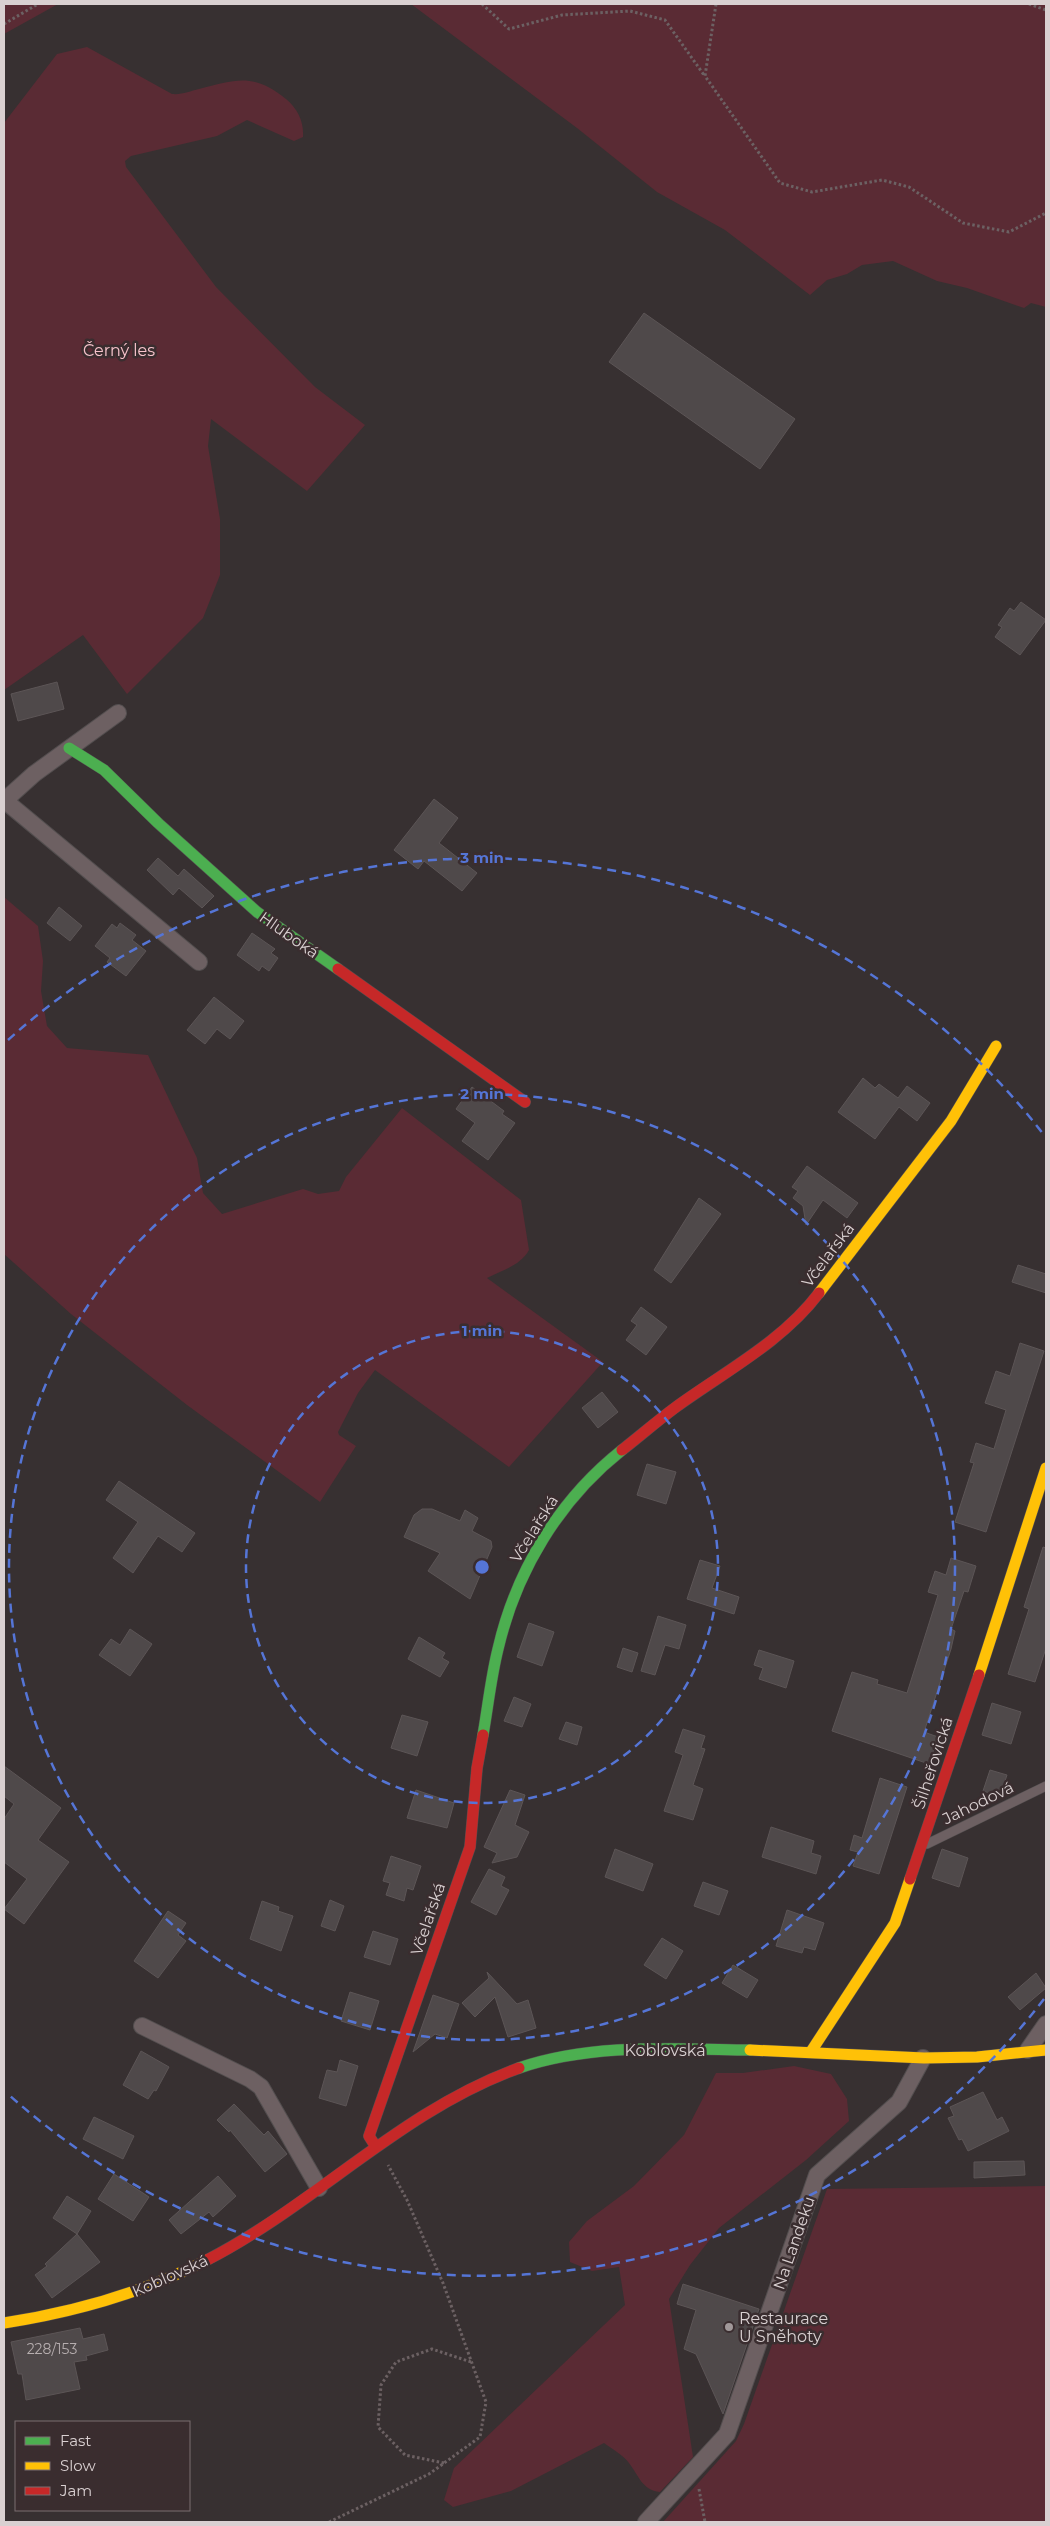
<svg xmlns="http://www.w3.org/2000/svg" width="1050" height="2526" font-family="Montserrat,sans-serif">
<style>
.green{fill:#5a2b34}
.building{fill:#4f494a;stroke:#5c5556}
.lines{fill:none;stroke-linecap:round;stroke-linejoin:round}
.lane-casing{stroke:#534e4f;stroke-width:10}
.street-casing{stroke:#534e4f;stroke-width:18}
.fast-casing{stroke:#534e4f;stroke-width:12}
.slow-casing{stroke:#534e4f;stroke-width:12}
.jam-casing{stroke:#534e4f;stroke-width:12}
.path{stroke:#6c6163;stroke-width:3;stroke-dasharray:2.5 2.5;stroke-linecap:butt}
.lane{stroke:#6d6062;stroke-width:9}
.street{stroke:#6d6062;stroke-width:16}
.fast{stroke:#4caf50;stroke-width:11}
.slow{stroke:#ffc107;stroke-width:11}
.jam{stroke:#c62828;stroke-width:11}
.ring{fill:none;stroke:#5575d6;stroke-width:2.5;stroke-dasharray:9 6}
.poi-dot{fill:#a09899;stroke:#3a2d2f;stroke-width:2}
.labels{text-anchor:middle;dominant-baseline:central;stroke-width:5;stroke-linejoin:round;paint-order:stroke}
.number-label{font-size:14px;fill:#b6aeaf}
.park-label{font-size:16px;fill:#f7c3cb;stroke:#3a2d2f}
.street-label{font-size:16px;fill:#d9d0d1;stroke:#3a2d2f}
.poi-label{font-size:16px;fill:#d9d0d1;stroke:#3a2d2f;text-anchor:start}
.centre{fill:#5575d6;stroke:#3a2d2f;stroke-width:2.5}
.ring-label{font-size:15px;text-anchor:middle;font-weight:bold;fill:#5575d6;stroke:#3a2d2f;stroke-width:5;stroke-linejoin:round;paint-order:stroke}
</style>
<rect width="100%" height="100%" fill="#373031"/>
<path class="green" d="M4 4H58L4 34Z
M411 4H1046V307L1031 303 1024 308 967 288 937 281 893 261 862 265 847 274 827 280 810 295 725 230 657 192 577 128Z
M87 47 172 94C182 95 190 91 199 89 237 79 254 73 286 99 298 109 304 122 303 137L294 141 247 120 217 136 131 156 125 161 126 167 216 287 315 387 365 425 307 491 211 419 208 446 220 519V575L203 618 127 694 83 635 4 690V123L57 54Z
M4 897 38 926 43 961 41 991 47 1026 67 1048 148 1055 197 1158 203 1193 222 1214 303 1189 318 1194 339 1191 346 1177 402 1108 521 1200 529 1250C520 1266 502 1270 487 1278L603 1362 509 1467 375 1370 358 1393 338 1432 339 1435 356 1446 320 1502 187 1405 71 1314 4 1254Z
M794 2066 831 2074 847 2099 849 2121 806 2160 719 2228 690 2265 669 2299 693 2457 660 2492C642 2490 639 2476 629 2463 623 2455 612 2449 604 2443L511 2491 453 2507 444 2500 454 2468 625 2305 619 2267 592 2271 570 2262 569 2242 587 2221 634 2186 684 2135 716 2073H743Z
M1046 2186V2522H663L736 2441 744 2424 827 2189Z"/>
<path class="building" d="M644 313 795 419 760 469 609 362Z
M1021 602 1046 620 1020 655 995 637 1002 627 998 625 1010 608 1014 611Z
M57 682 64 709 18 721 11 694Z
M434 799 458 818 439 843 477 873 462 891 424 861 418 869 394 850Z
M158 858 178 876 184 869 214 896 202 908 179 888 173 895 147 870Z
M59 907 82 926 70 941 47 923Z
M120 923 136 935 132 940 146 951 126 976 107 962 110 958 95 946 112 924 117 928Z
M252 933 275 949 271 953 278 958 269 971 262 966 259 971 237 955Z
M214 997 244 1021 230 1039 217 1029 205 1044 187 1030Z
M863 1078 875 1088 879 1084 898 1098 907 1086 930 1103 917 1121 899 1107 875 1139 838 1112Z
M472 1087 504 1111 502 1114 515 1123 488 1160 462 1141 475 1123 456 1109Z
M807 1166 858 1203 847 1218 823 1200 806 1225 803 1206 793 1198 798 1191 792 1187Z
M699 1198 721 1214 671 1283 654 1270Z
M1018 1265 1046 1274V1293L1012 1282Z
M641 1307 667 1327 646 1355 626 1340 637 1325 631 1321Z
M1020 1343 1044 1351 986 1532 955 1522 974 1463 970 1462 976 1443 994 1449 1006 1410 985 1403 996 1371 1010 1376Z
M602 1392 618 1412 598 1428 582 1408Z
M647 1464 676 1472 666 1504 637 1495Z
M119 1481 195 1533 182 1552 158 1536 133 1573 113 1558 138 1522 106 1500Z
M422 1509H432L460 1521 465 1510 478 1518 472 1531 491 1541 492 1547 470 1599 428 1571 440 1553 404 1537 414 1515Z
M1043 1547 1046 1548V1648L1035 1682 1008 1674 1029 1609 1024 1607Z
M951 1558 976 1566 968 1592 964 1591 951 1629 955 1631 951 1649 924 1732 938 1737 929 1764 832 1731 852 1672 878 1680 877 1684 907 1693 938 1595 928 1592 935 1571 946 1575Z
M700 1560 720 1566 712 1588 739 1597 734 1614 687 1599Z
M658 1616 686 1625 679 1649 665 1645 655 1675 641 1671Z
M529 1623 554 1632 542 1666 517 1657Z
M130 1629 152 1644 130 1676 99 1655 111 1639 120 1645Z
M419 1637 445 1653 442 1658 449 1662 440 1677 408 1659Z
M623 1648 638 1653 632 1672 617 1667Z
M759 1650 794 1661 786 1688 759 1679 763 1668 754 1665Z
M514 1697 531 1704 522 1727 504 1721Z
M992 1703 1021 1712 1011 1744 982 1735Z
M402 1715 428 1722 417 1756 391 1748Z
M566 1722 582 1727 577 1745 559 1739Z
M683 1729 705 1736 701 1748 705 1749 693 1785 703 1789 693 1820 664 1811 683 1755 675 1752Z
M4 1766 61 1808 38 1840 69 1862 24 1924 4 1909 27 1879 4 1862V1819L14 1804 4 1796Z
M990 1770 1007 1775 1000 1796 983 1791Z
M880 1778 907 1787 879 1874 853 1866 858 1852 850 1850 854 1835 862 1838Z
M416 1790 454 1803 447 1828 407 1818Z
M510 1790 525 1795 515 1825 529 1832 517 1857 492 1863 497 1853 484 1847Z
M771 1827 814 1841 811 1853 821 1856 816 1874 762 1857Z
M615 1849 653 1864 643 1891 605 1877Z
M942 1849 968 1858 959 1887 932 1878Z
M391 1856 421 1866 413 1890 407 1888 404 1901 386 1895 390 1883 383 1881Z
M489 1869 505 1877 501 1886 509 1890 496 1915 471 1902Z
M703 1882 728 1891 719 1915 694 1906Z
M330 1900 344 1906 335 1931 321 1926Z
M262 1901 279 1907 278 1911 293 1916 281 1951 250 1939Z
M787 1910 824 1923 815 1950 804 1947 802 1953 776 1946Z
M168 1911 186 1923 178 1935 186 1941 158 1978 134 1961Z
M373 1931 398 1939 390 1965 364 1957Z
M662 1938 683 1951 666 1979 644 1965Z
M733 1965 758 1980 747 1998 722 1983Z
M487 1972 517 2004 528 2000 536 2028 508 2037 495 1997 475 2017 462 2003 489 1978Z
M1036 1973 1046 1988 1020 2010 1008 1997Z
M350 1992 379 2001 370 2030 341 2021Z
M433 1995 459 2004 447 2038 435 2034 413 2052Z
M141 2051 169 2067 156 2091 154 2090 148 2099 123 2085Z
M340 2060 358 2066 346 2106 319 2098 327 2070 337 2072Z
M983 2092 997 2120 1002 2117 1009 2131 968 2151 962 2139 959 2140 948 2118 954 2116 950 2107Z
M234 2104 264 2135 268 2131 287 2154 265 2172 230 2130 229 2132 217 2120Z
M94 2117 134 2136 123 2159 83 2139Z
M1024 2161 1025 2175 974 2178V2162Z
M114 2174 149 2197 133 2221 98 2199Z
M218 2176 236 2196 213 2217 209 2212 181 2234 169 2220Z
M67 2196 91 2211 77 2234 53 2218Z
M77 2234 100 2262 52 2298 35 2275 47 2266 45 2264Z
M683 2284 759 2309 723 2414 696 2354 684 2349 696 2310 677 2304Z
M80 2328 83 2339 104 2334 108 2350 86 2356 87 2360 74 2362 80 2389 26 2400 22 2374H18L11 2342Z"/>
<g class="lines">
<g class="lane-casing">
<path id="lane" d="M927 1844 1046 1786"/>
</g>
<g class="street-casing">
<path id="street" d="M4 800 199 962
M4 801 34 774 118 713
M142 2026 250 2079 261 2087 319 2188
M1028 2050 1046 2024
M646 2522 727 2434 817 2175 899 2102 923 2058"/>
</g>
<g class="fast-casing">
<path id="fast" d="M69 748 104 770 158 823 257 912 338 969
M483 1735C488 1706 491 1677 498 1649 516 1571 559 1500 622 1450
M519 2068C592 2043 674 2049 750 2050"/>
</g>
<g class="slow-casing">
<path id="slow" d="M819 1293 951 1121 996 1046
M979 1675 1046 1468
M750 2050 924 2058 977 2057 1046 2050
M812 2050 895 1923 910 1879
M4 2323C75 2312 143 2293 207 2260"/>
</g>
<g class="jam-casing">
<path id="jam" d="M338 969 525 1102
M622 1450C640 1436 657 1421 676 1407 724 1372 782 1342 819 1293
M910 1879 979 1675
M376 2147 369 2136 470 1847 477 1768 483 1735
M207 2260C316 2204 402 2110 519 2068"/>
</g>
<path class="path" d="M482 4 509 29 562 15 630 11 665 20 704 75
M716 4 705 76 780 183 812 192 882 180 909 187 963 223 1009 232 1046 213
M1029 4 1046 10
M4 24 38 4
M444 2463 405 2455 378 2427 381 2385 396 2362 432 2349 471 2362
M699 2489 705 2522
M329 2522 429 2474 480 2437 486 2402 443 2283 407 2200 388 2165"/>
<use href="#lane" class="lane"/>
<use href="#street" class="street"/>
<use href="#fast" class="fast"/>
<use href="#slow" class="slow"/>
<use href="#jam" class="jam"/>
</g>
<g class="ring">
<circle cx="482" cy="1567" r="236"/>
<circle cx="482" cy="1567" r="473"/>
<path d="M1044 1999A709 709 0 0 1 8 2094M8 1040A709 709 0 0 1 1044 1135"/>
</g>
<circle class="poi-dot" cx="729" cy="2327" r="5"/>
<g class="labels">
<g class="number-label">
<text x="52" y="2349">228/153</text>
</g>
<g class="park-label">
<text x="119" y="350">Černý les</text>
</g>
<g class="street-label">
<text transform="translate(289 935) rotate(35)">Hluboká</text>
<text transform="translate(828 1255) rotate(-53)">Včelařská</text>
<text transform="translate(534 1529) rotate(-58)">Včelařská</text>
<text transform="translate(933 1763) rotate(-72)">Šilheřovická</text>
<text transform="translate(978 1803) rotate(-26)">Jahodová</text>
<text transform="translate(428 1919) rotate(-71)">Včelařská</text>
<text x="665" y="2050">Koblovská</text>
<text transform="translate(794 2243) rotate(-71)">Na Landeku</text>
<text transform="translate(170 2276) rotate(-24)">Koblovská</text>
</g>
<g class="poi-label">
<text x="739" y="2318">Restaurace<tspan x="739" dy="18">U Sněhoty</tspan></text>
</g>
</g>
<circle cx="482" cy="1567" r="8" class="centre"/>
<g class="ring-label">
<text x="482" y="863">3 min</text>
<text x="482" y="1099">2 min</text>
<text x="482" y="1336">1 min</text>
</g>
<rect width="1050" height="2526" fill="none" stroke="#d9d0d1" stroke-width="10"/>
<rect x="15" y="2421" width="175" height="90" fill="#3a2d2f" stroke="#7a6e70"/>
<rect x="25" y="2437" width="25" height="8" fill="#4caf50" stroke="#7a6e70"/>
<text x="60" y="2446" font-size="15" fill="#d9d0d1">Fast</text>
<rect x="25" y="2462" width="25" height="8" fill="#ffc107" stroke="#7a6e70"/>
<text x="60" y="2471" font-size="15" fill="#d9d0d1">Slow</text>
<rect x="25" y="2487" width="25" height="8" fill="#c62828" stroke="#7a6e70"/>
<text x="60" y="2496" font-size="15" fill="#d9d0d1">Jam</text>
</svg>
